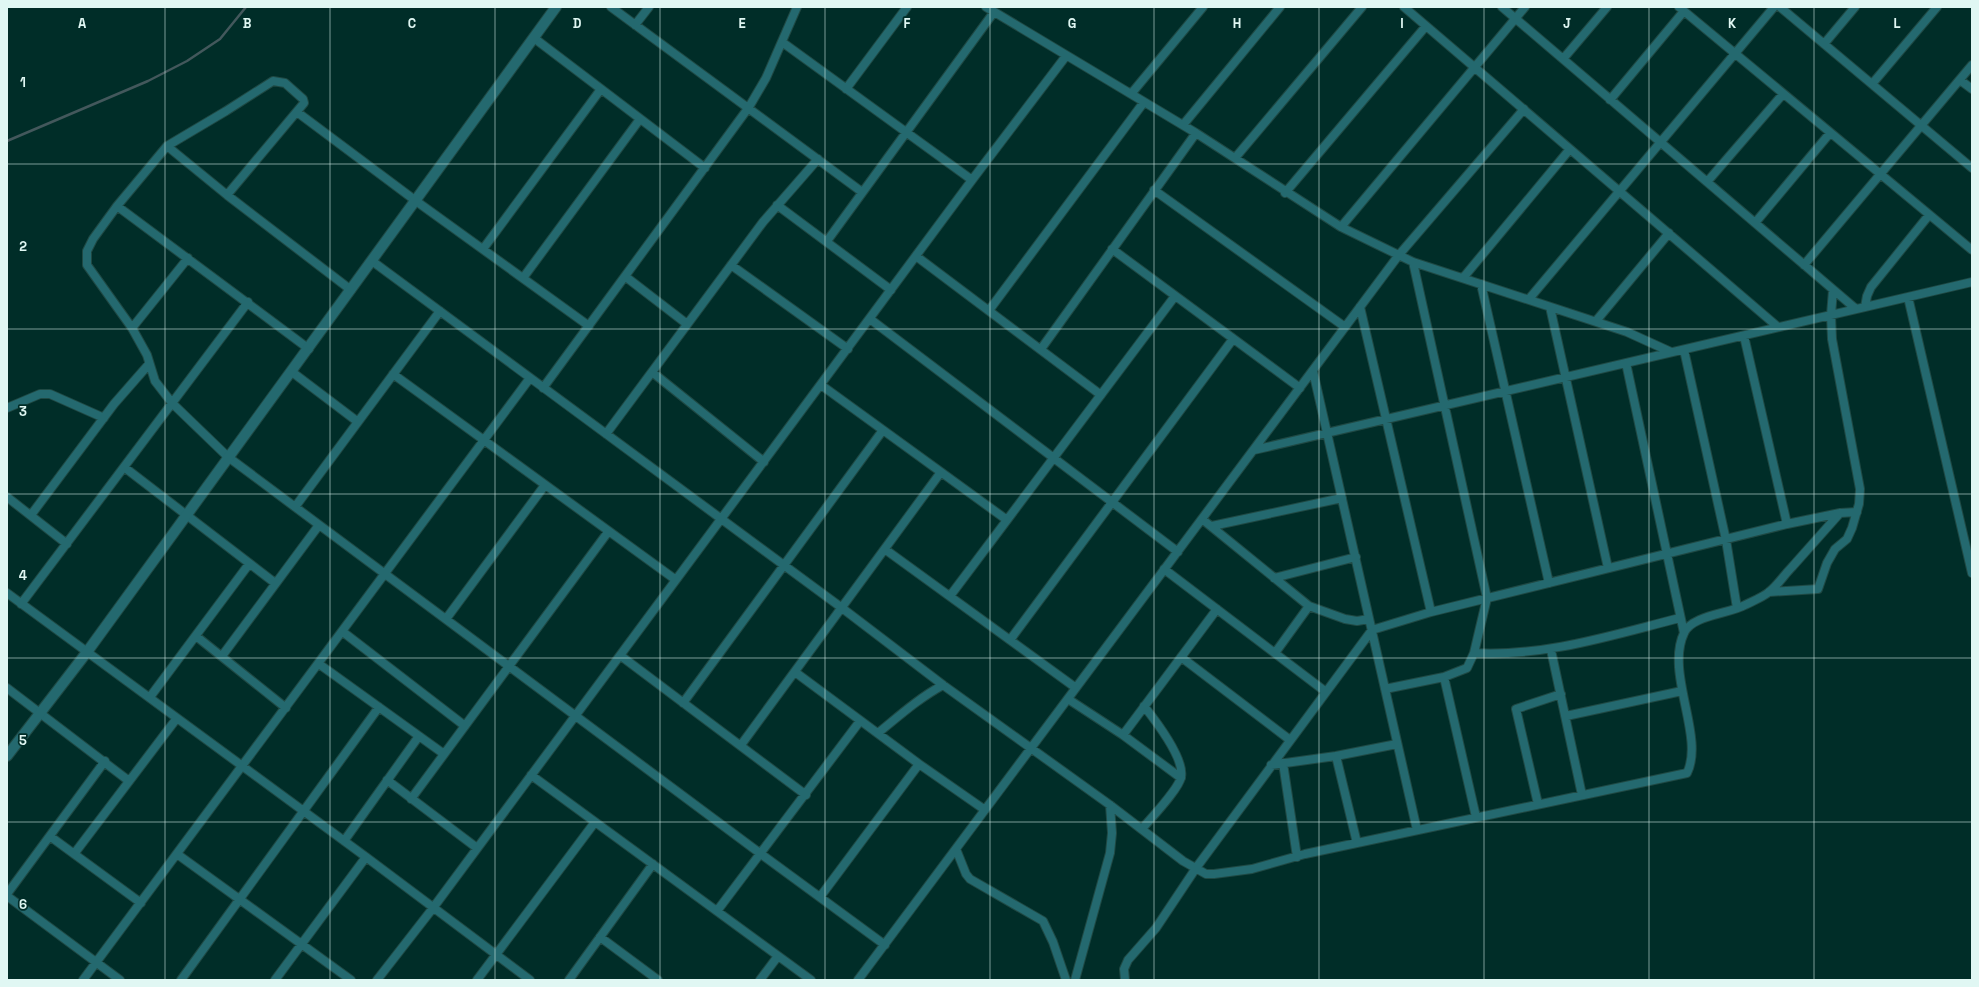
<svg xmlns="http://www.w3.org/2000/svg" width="1979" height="987" font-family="'Space Grotesk',sans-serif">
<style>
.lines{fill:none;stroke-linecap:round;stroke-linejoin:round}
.stream{stroke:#43585c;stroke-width:2.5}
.minor-casing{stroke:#1f4944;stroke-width:10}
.tertiary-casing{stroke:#1f4944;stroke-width:12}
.minor{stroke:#24696f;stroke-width:8}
.tertiary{stroke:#24696f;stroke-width:10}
.grid{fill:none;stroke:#e0f7f3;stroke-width:1;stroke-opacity:0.55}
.grid-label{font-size:13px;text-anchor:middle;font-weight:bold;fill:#e0f7f3;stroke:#002d28;stroke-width:3.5;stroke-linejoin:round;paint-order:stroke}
</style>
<rect width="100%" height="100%" fill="#002d28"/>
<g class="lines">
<path class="stream" d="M7 141 148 81 187 61 220 39 246 7"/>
<g class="minor-casing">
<path id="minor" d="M611 7 862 192
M986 7 1196 133 1341 227 1413 262 1627 332 1671 352
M1404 7 1778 327
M1502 7 1856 309
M1679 7 1972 250
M1780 7 1972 168
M635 25 649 7
M534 38 705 168
M782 42 972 180
M1824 44 1855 7
M1563 59 1607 7
M1960 80 1972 89
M1872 84 1937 7
M846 89 907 7
M1131 94 1203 7
M1610 100 1684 11
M297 112 416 201 589 326
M1183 125 1280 7
M167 146 227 195 351 290
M1235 158 1362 7
M1707 182 1783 94
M1154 190 1345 327
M1285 193 1426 26
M227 195 304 103 303 99 285 83 273 81 226 111 167 146 117 206 93 239 87 251V265L132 328 147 355 155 381 172 403 228 457 761 854 885 945
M777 205 891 290
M117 206 309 349
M1755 223 1830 133
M1341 227 1525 7
M827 241 994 12
M483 249 601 89
M1112 249 1300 388
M916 256 1101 395
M372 261 842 608 943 685 1110 805 1183 861 1206 874H1214L1252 869 1305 854 1687 773C1705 737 1665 673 1684 633 1692 615 1729 614 1745 605 1753 601 1763 597 1769 592 1778 585 1784 575 1792 567 1808 549 1824 531 1840 513
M731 265 848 349
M1804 265 1972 65
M626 277 687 324
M523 278 640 119
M1463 278 1570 149
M1481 284 1549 583
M1908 297 1972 573
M1529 299 1774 7
M1360 307 1431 612
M1550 307 1608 568
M1865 307 1867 296 1871 287 1929 215
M990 309 1144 102
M870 319 1178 552
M1596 321 1669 233
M132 328 188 258
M1744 336 1787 524
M1041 349 1196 133
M1684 350 1726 540 1737 608
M1626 363 1684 633
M1313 371 1417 830
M292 372 358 422
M652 372 764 462
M393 374 676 580
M821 385 1007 520
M543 388 749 107 766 78 797 7
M7 408 40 394H50L104 418
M606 434 763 222 818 159
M1254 450 1972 282
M124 467 275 583
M7 497 67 544
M295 507 440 311
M31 515 114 404 149 364
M1202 519 1309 606 1345 619 1357 621 1369 619
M1212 526 1342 498
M886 550 1076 688
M1164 569 1326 692
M1274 578 1356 557
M1769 592 1818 589 1827 563 1835 549 1847 539 1852 528 1859 504 1860 489 1832 339 1831 315 1833 290
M7 593 366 857 530 980
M950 596 1175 296
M21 604 248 302
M446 619 545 485
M343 632 465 726
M196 636 286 708
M1010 640 1233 339
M1551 650 1582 795
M1275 653 1309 606
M1474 653C1545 657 1612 635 1680 618
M222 656 319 525
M621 656 806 795
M1181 657 1290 740
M319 664 444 754
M795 672 919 764 985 810
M1444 677 1476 817
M7 688 129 781
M1385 689 1444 677 1467 668 1474 653 1487 598 1413 262
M150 697 249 564
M1068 699 1123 735 1181 778
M683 703 883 430
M1566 716 1682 691
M878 733C899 716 919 698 943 685
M1123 735 1217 609
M741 745 941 472
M1336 756 1357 843
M1283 763 1297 857
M1271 765 1336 756 1397 744
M531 775 811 980
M387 780 477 848
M411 799 608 532
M1538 804 1516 709 1561 694
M1142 829C1151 818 1179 789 1181 777 1185 759 1155 720 1144 706
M51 837 141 903
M344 841 419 736
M956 849 966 874 970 879 1043 921 1053 942 1066 980
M74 854 177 718
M177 854 351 980
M7 894 105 761
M7 896 120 980
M820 897 919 764
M717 911 860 721
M600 937 658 980
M83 980 530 378
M181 980 379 707
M275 980 366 857
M377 980 433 908 972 180 1066 56
M477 980 595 822
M569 980 653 864
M760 980 778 956
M858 980 1398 256 1524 109
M1075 980 1110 853 1112 833 1110 805
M1125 980 1124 969 1128 960 1156 928 1196 868 1372 630 1431 612 1787 524 1840 513 1857 512"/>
</g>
<g class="tertiary-casing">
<path id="tertiary" d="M7 756 87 652 556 7"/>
</g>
<use href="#minor" class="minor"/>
<use href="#tertiary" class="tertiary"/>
</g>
<path class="grid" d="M165 7V980M330 7V980M495 7V980M660 7V980M825 7V980M990 7V980M1154 7V980M1319 7V980M1484 7V980M1649 7V980M1814 7V980M7 164H1972M7 329H1972M7 494H1972M7 658H1972M7 822H1972"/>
<g class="grid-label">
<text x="82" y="28">A</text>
<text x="247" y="28">B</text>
<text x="412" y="28">C</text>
<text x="577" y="28">D</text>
<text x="742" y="28">E</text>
<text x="907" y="28">F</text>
<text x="1072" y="28">G</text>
<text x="1237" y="28">H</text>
<text x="1402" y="28">I</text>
<text x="1567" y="28">J</text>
<text x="1732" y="28">K</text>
<text x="1897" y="28">L</text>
<text x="23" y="87">1</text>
<text x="23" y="251">2</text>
<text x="23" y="416">3</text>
<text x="23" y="580">4</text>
<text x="23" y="745">5</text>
<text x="23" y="909">6</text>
</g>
<rect width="1979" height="987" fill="none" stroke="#e0f7f3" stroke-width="16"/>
</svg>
